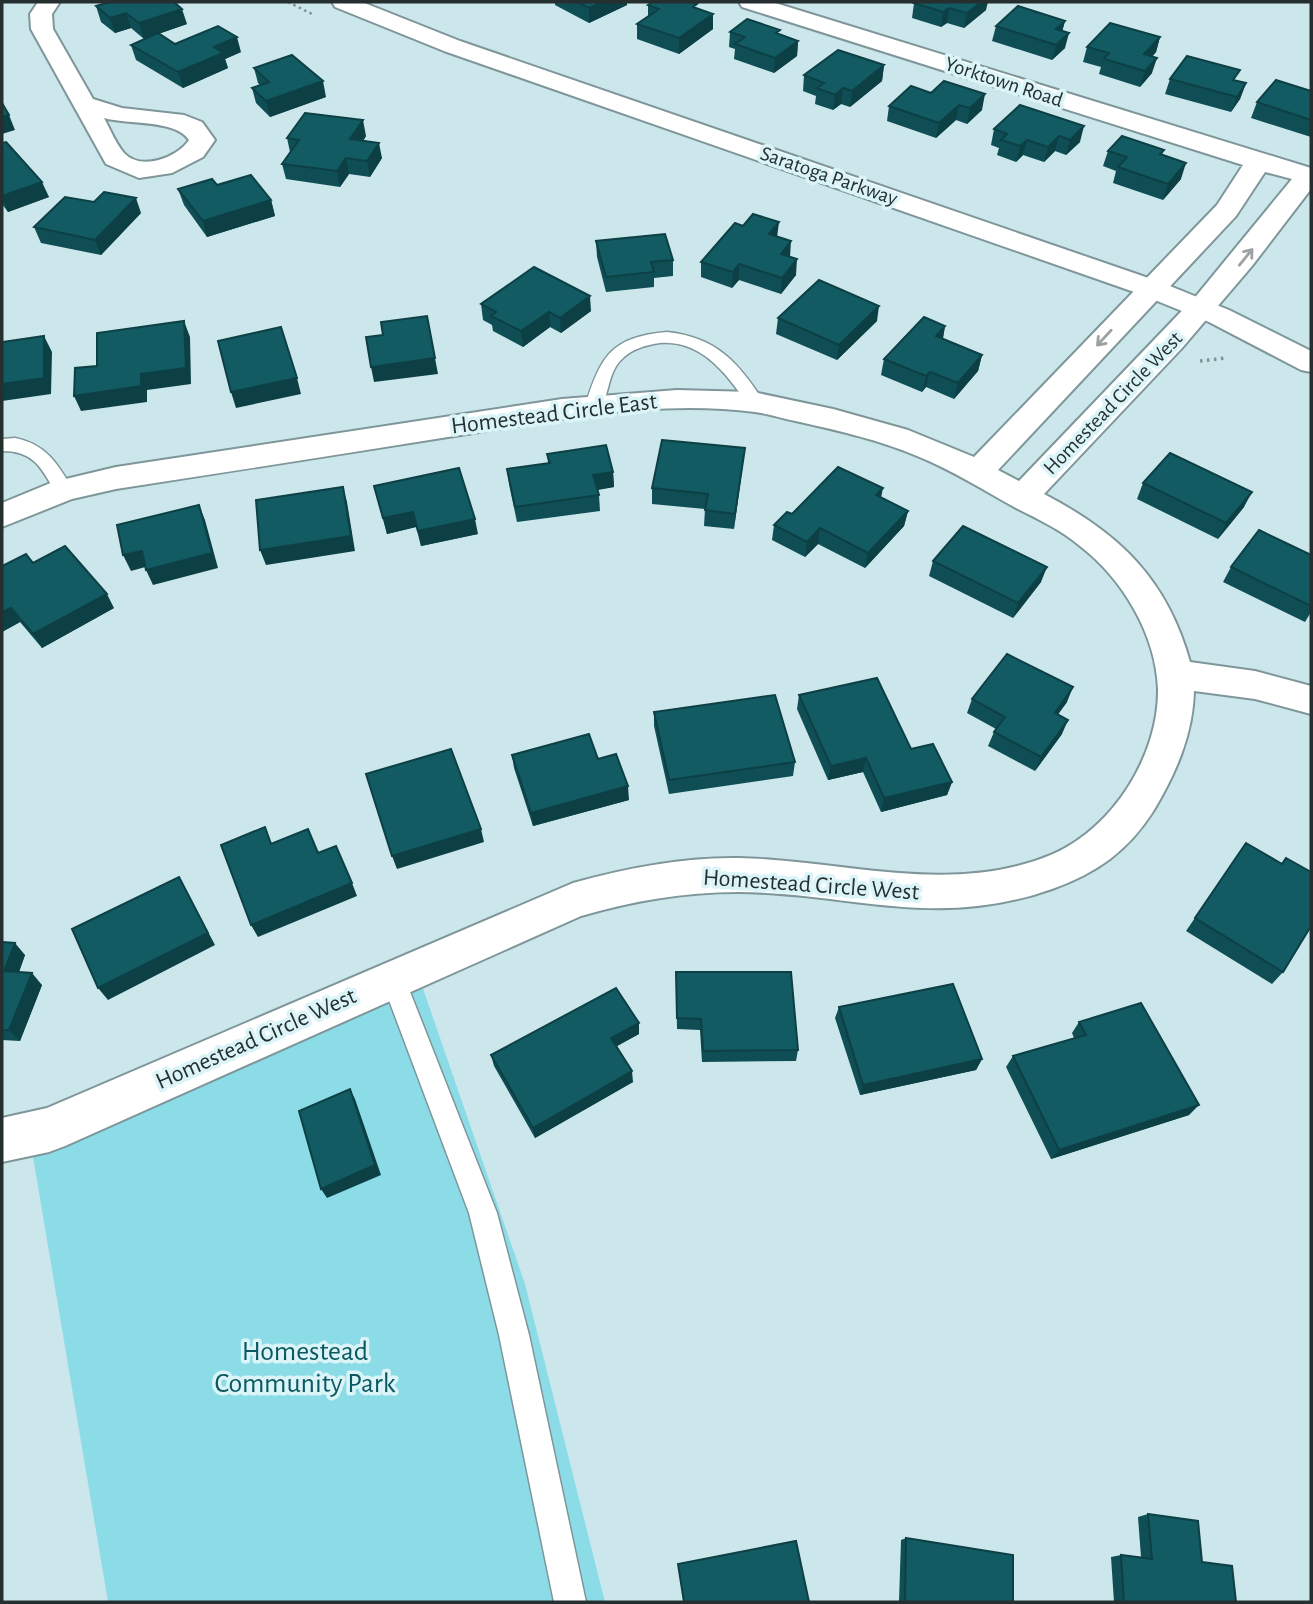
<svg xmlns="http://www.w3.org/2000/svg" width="1313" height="1604" font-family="'Alegreya Sans',sans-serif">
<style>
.green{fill:#8cdce7}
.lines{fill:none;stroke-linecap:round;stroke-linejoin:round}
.lane-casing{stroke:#7e969a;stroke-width:3}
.street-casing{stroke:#7e969a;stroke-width:4}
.secondary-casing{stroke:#7e969a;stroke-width:4}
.path-far1{stroke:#7f9295;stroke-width:2.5;stroke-dasharray:2.5 3.5;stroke-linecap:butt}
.path{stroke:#7f9295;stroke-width:3.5;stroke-dasharray:2.5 4.5;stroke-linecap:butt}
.lane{fill:#fff;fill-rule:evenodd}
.street{fill:#fff;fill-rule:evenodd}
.secondary{fill:#fff;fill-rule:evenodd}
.wall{fill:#0f4e55}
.shaded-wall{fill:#0d4045}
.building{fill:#125b63;stroke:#0d4045;stroke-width:2}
.oneway{stroke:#9da1a2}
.labels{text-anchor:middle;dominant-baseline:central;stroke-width:7;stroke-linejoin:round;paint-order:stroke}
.far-street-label{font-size:21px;fill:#252f30;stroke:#daf4f8}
.street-label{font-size:24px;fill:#252f30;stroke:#daf4f8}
.near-park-label{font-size:28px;fill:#0b5861;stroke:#daf4f8}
</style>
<rect width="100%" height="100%" fill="#cce7eb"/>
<path class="green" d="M420 980 525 1284 605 1602H108L33 1157Z"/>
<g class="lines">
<g class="lane-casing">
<path id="lane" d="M667 332C716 337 738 362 764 402L761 406H749C727 375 703 340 660 343 646 345 631 349 621 360 608 373 609 395 600 410H588L585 406C601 356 611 337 667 332Z
M15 438C46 444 58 464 73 490L71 495H57C42 469 35 451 2 451V439Z
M393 968 402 971 405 979 497 1213 529 1335 586 1602H554L499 1335 469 1213 381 979 384 971Z"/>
</g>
<g class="street-casing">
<path id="street" d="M38 2H60L52 14 53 29 93 99 122 108 184 115 202 122 215 140 203 157 172 173 139 178 106 164 31 29 30 14ZM104 118C128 125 175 119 189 140 177 158 141 171 124 153 116 144 110 129 104 118Z
M739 2H772L1311 168V189L1252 266 1182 348 1044 494C1119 533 1167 579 1190 662L1255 671 1311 686V714L1255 699 1194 691C1193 734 1176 773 1154 810 1128 851 1097 873 1052 889 936 930 852 893 738 892 684 892 632 901 581 916L65 1146 49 1152 2 1162V1118L47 1108 573 883C627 868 682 857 739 858 843 860 952 897 1053 854 1113 828 1159 755 1158 689 1156 635 1123 579 1080 546 1061 530 1038 519 1016 508 983 490 952 470 917 456 879 440 840 431 800 422 785 419 770 414 755 412 653 399 549 421 448 437 338 455 227 472 116 489L72 499 2 527V503L53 482 116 467 562 399 677 390 753 392 833 409 908 430 974 457 1217 205 1243 165 742 7ZM1265 172 1292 179 1197 295 1019 481 998 470 1236 216Z"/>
</g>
<g class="secondary-casing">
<path id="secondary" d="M332 2H362L460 41 1160 282 1229 310 1311 351V372L1301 370 1209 322 1140 294 444 51 335 7Z"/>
</g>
<path class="path-far1" d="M288 2 312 14"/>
<path class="path" d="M1200 361 1226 358"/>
<use href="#lane" class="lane"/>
<use href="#street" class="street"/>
<use href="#secondary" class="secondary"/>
</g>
<path class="wall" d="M555 2H627V5L589 23 555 5Z
M914 3 986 10 964 28 947 23 941 27 912 18Z
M648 5 697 9 713 29 679 54 637 39V24L648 16Z
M96 6 187 24 158 34 175 44 241 52 225 59 228 68 183 88 136 60 131 45 154 35 144 39 131 28 115 33 101 22Z
M1065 21 1062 31 1065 48 1052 60 992 41 996 26Z
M730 32 780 34 798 41 797 56 774 73 734 59 735 49 729 47Z
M1160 37 1156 52 1152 57V73L1140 87 1099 74 1101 67 1083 62 1087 47Z
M884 65 882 81 850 107 841 104 833 110 815 104 816 96 803 91 804 75Z
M254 68 326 97 270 117 256 103 252 88 260 85 258 83Z
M1170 79 1236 81 1246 83 1240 99 1231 112 1165 94Z
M1311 91V137L1251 118 1257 102Z
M931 93 982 110 967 124 956 120 936 138 887 121 889 106Z
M1020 105 1080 142 1066 155 1055 151 1044 162 1023 155 1016 162 997 155 999 148 991 145 994 129Z
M366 136 363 141 382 158 370 177 349 174 340 187 286 179 282 164 290 152 287 138Z
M2 143 49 197 8 212 2 204Z
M1164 150 1162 155 1181 179 1163 200 1113 183 1116 171 1103 166 1108 151Z
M217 185 271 200 275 216 207 237 184 205 178 189Z
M141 213 101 255 41 243 34 227Z
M777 237 790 257 796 275 781 294 739 280 732 288 701 277V262Z
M596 241 673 260V276L654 278V287L606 292 597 257Z
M481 304 591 311 561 333 550 327 523 347 493 331 492 325 483 320Z
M778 318 877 321 837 360 776 334Z
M945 326 943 339 982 355 978 371 954 399 926 387 922 392 881 375 884 359Z
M547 454 613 472 614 487 598 490 599 495 600 511 517 522 509 484 507 469 548 463Z
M743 463 734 529 704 526 705 509 652 504V488Z
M1143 483 1244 507 1218 539 1137 499Z
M374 486 478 534 421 546 416 527 387 534Z
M881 497 908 511 904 526 865 568 818 544 805 557 772 540 774 525 792 514Z
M1311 555V612L1305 622 1223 582 1231 567Z
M933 561 1041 582 1013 618 929 576Z
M33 563 114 608 42 648 20 622 2 632Z
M799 695 911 749 952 782 947 795 881 812 863 772 828 780 797 709Z
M972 699 1067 702 1058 714 1062 734 1035 771 988 746 994 732 996 729 967 713Z
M654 712 795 762 793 776 669 794 654 726Z
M512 755 598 759 629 800 533 826 514 768Z
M1246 843 1281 864 1286 858 1283 972 1272 984 1186 931Z
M2 942 25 955 19 972 42 985 20 1041 2 1040Z
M676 972 798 1050 796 1061 702 1062 700 1030 677 1029Z
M839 1007 982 1059 976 1070 860 1095 835 1018Z
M1079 1022 1189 1115 1051 1159 1006 1067 1013 1056 1074 1038 1072 1033Z
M639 1034 616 1046 633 1082 535 1138 494 1066 491 1055Z
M1148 1514 1202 1562 1236 1602H1114L1111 1557 1121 1555 1141 1557 1138 1517Z
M906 1538 1013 1602H899L901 1540Z"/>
<path class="shaded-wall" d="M602 2H627V5L589 23V8Z
M981 2H988L986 10 964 28 967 13Z
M949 8 947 23 941 27 943 12Z
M182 9 187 24 144 39 139 23Z
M126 13 131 28 115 33 110 18Z
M713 14V29L679 54V38Z
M1065 21 1061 36 1056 29Z
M1069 33 1065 48 1052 60 1056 45Z
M237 37 241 52 225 59 228 68 183 88 178 72 214 47Z
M1160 37 1156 52 1140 70 1144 54Z
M798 41 797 56 774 73 775 58Z
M1157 58 1152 73 1140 87 1145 71Z
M884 65 882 81 850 107 852 91Z
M323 81 326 97 270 117 266 101Z
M1246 83 1240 99 1231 112 1237 97Z
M843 88 841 104 833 110 835 95Z
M985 94 982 110 967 124 970 108Z
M959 105 956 120 936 138 939 123Z
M9 115 15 130 2 134V117Z
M363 120 366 136 354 155 350 139Z
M1084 126 1080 142 1066 155 1070 140Z
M1059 136 1055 151 1044 162 1048 147Z
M1027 140 1023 155 1016 162 1020 146Z
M379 143 382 158 370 177 367 161Z
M346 158 349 174 340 187 337 171Z
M1186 163 1181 179 1163 200 1168 184Z
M42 182 49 197 8 212 2 196Z
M136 198 141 213 101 255 95 240Z
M271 200 275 216 207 237 203 221Z
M779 222 777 238 769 234Z
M791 241 790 257 781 254Z
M797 259 796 275 781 294 782 278Z
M739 264V280L732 288 733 272Z
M590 296 591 311 561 333 560 318Z
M879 306 877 321 837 360 839 345Z
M549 312 550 327 523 347 521 331Z
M184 321 190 337 191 384 147 390V402L81 411 74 396 141 374Z
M945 326 942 342 936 336Z
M44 336 52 352 51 394 2 401V384Z
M982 355 978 371 954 399 958 383Z
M435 358 438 374 374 382 371 367Z
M930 372 926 387 922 392 926 376Z
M297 378 301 394 236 408 231 392Z
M745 448 743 463 734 529 735 514Z
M613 472 614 487 594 490 593 475Z
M343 487 347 502 355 551 266 565 260 550Z
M883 488 880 503 876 495Z
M1252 492 1244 507 1218 539 1226 523Z
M199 505 205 520 218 568 153 585 146 570Z
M908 511 904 526 865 568 868 553Z
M413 512 416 527 387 534 383 518Z
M475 519 478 534 421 546 418 531Z
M820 528 818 544 805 557 807 542Z
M142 551 149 566 131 571 123 555Z
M1047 567 1041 582 1013 618 1018 603Z
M107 594 114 608 42 648 33 634Z
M11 608 20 622 2 632V612Z
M1073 687 1067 702 1049 727 1055 713Z
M1068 720 1062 734 1035 771 1041 757Z
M866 758 863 772 828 780 831 766Z
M952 782 947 795 881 812 884 798Z
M628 786 629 800 533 826 531 813Z
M481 829 484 842 397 869 392 856Z
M179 877 215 945 108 1000 98 988Z
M352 883 357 896 258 937 251 925Z
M15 943 25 955 15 983 4 971Z
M32 973 42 985 20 1041 9 1030Z
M639 1023V1034L612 1049 611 1038Z
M982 1059 976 1070 860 1095 863 1085Z
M632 1071 633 1082 535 1138 533 1128Z
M350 1089 355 1099 381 1175 327 1198 321 1189Z
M1199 1105 1189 1115 1051 1159 1059 1150Z"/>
<path class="building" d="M110 2H174L182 9 139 23 126 13 110 18 96 6Z
M577 2H602L589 8Z
M653 2H689L697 4 693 7 713 14 679 38 637 24 659 9 648 5Z
M916 2H981L967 13 949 8 943 12 914 3Z
M1018 6 1065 21 1056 29 1069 33 1056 45 996 26Z
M747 19 780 30 776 33 798 41 775 58 735 44 745 37 730 32Z
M1110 23 1160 37 1144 54 1157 58 1145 71 1104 59 1109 53 1087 47Z
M218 26 237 37 214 47 223 53 178 72 131 45 158 33 175 44Z
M838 50 884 65 852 91 843 88 835 95 817 88 824 83 804 75Z
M292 55 323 81 266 101 252 88 269 82 254 68Z
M1187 56 1240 70 1233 80 1246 83 1237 97 1170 79Z
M1276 80 1311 91V120L1257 102Z
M944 81 985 94 970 108 959 105 939 123 889 106 911 86 931 93Z
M2 103 9 115 2 117Z
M1020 105 1084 126 1070 140 1059 136 1048 147 1027 140 1020 146 1001 140 1007 134 994 129Z
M305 113 363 120 350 139 379 143 367 161 346 158 337 171 282 164 299 140 287 138Z
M1122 136 1164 150 1160 154 1186 163 1168 184 1118 167 1127 157 1108 151Z
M6 142 42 182 2 196V143Z
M251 175 271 200 203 221 178 189 212 179 217 185Z
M104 192 136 198 95 240 34 227 65 197 94 202Z
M753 214 779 222 769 234 791 241 781 254 797 259 782 278 739 264 733 272 701 262 735 223 743 226Z
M665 234 673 260 651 262 654 272 606 277 596 241Z
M534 267 590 296 560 318 549 312 521 331 491 316 496 312 481 304Z
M819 280 879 306 839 345 778 318Z
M427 316 435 358 371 367 366 337 383 335 381 322Z
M924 317 945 326 936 336 982 355 958 383 930 372 926 376 884 359Z
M184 321 186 368 141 374V386L74 396 75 368 97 366V333Z
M281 327 297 378 231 392 218 341Z
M44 336V378L2 384V342Z
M662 440 745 448 735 514 705 510 708 494 652 488Z
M606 445 613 472 593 475 599 495 515 507 507 469 550 463 547 454Z
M1170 453 1252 492 1226 523 1143 483Z
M838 467 883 488 876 495 908 511 868 553 820 528 807 542 774 525 787 512 792 514Z
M459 468 475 519 418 531 413 512 383 518 374 486Z
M343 487 351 536 260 550 256 500Z
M199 505 212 553 146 570 142 551 123 555 117 525Z
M963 526 1047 567 1018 603 933 561Z
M1259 530 1311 555V606L1231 567Z
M65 546 107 594 33 634 11 608 2 612V566L26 554 33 563Z
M1007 654 1073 687 1055 713 1068 720 1041 757 994 732 1005 717 972 699Z
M877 678 911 749 933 744 952 782 884 798 866 758 831 766 799 695Z
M775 695 795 762 669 780 654 712Z
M589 734 598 759 616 754 628 786 531 813 512 755Z
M451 749 481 829 392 856 366 774Z
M265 827 271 844 308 829 318 853 336 846 352 883 251 925 221 845Z
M1246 843 1282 864 1286 858 1311 872V926L1283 972 1195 918Z
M179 877 208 933 98 988 72 929Z
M2 942 15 943 4 971 32 973 9 1030H2Z
M676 972H791L798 1050 703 1051 701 1019 677 1018Z
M953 984 982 1059 863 1085 839 1007Z
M616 988 639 1023 611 1038 632 1071 533 1128 491 1055Z
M1141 1003 1199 1105 1059 1150 1013 1056 1086 1035 1079 1022Z
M350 1089 375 1165 321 1189 299 1111Z
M1148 1514 1198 1521 1202 1562 1232 1566 1236 1602H1124L1121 1555 1152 1559Z
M906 1538 1013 1555V1602H905Z
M796 1541 809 1602H684L678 1564Z"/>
<defs><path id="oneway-shaft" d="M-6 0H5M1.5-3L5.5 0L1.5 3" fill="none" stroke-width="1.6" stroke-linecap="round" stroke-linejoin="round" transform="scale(1.75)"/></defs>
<g class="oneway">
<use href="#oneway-shaft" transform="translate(1246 257) rotate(-51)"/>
<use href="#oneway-shaft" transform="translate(1104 338) rotate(133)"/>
</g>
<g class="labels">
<g class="far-street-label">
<text transform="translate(1004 82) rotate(18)">Yorktown Road</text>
<text transform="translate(829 176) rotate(19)">Saratoga Parkway</text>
<text transform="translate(1113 403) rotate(-46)">Homestead Circle West</text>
</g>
<g class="street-label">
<text transform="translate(554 414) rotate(-7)">Homestead Circle East</text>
<text transform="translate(811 885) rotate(4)">Homestead Circle West</text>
<text transform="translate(256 1039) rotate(-24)">Homestead Circle West</text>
</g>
<g class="near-park-label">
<text x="305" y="1352">Homestead<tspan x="305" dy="32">Community Park</tspan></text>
</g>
</g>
<rect width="1313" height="1604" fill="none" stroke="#252f30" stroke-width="7"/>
</svg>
